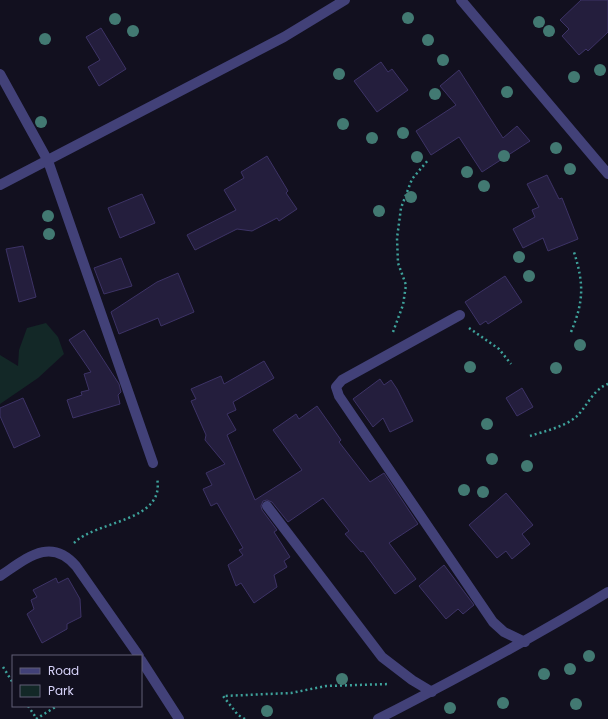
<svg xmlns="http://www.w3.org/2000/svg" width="608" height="719" font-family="Poppins,sans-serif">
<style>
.green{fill:#132827}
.building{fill:#241e3d;stroke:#3d3366}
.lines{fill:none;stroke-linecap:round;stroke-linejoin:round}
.path{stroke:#3ea29b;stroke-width:2.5;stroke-dasharray:2 3;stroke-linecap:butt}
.minor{stroke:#424178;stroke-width:10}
.tree{fill:#427972}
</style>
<rect width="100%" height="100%" fill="#12101f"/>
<path class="green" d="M46 323 58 337 64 354 38 378 0 404V355L18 366 19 350 27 328Z"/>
<path class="building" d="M581 0H608V32L588 51 586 49 579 55 562 36 569 29 560 20Z
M101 28 126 69 99 86 88 67 100 60 86 37Z
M381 62 388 72 392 69 408 90 377 112 354 81Z
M459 70 503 138 517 126 530 141 482 172 459 137 431 155 416 131 456 105 440 86Z
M267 156 288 191 286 193 297 209 279 221 277 218 252 231 237 229 195 250 187 235 236 210 224 190 244 178 241 172Z
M547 175 559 199 562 198 578 239 548 251 543 238 523 248 513 229 535 217 532 210 539 207 527 184Z
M142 194 155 223 120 238 108 208Z
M23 246 36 297 19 302 6 249Z
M121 258 132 286 104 294 94 268Z
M178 273 194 312 161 326 158 318 119 334 111 312 157 282Z
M505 276 522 302 488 324 486 321 480 325 465 302Z
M84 330 119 384 121 392 118 395 120 404 73 418 67 400 82 395 81 392 89 390 84 374 91 372 69 340Z
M264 361 274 378 233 402 236 410 227 414 236 430 227 435 255 500 302 470 273 430 296 414 299 419 317 406 341 440 339 442 370 482 384 473 418 524 389 543 416 579 395 594 363 551 361 552 345 534 349 531 323 498 288 522 272 502 267 500 263 501 261 506 262 510 277 530 274 532 290 557 284 561 287 567 274 575 277 587 254 603 241 583 236 586 228 565 243 555 239 550 243 548 217 503 211 506 203 489 212 485 206 473 225 464 205 440 206 435 191 401 196 399 191 389 221 376 224 384Z
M380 379 384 385 391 380 397 389 413 421 390 432 383 418 373 427 353 399Z
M522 388 533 407 517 416 506 398Z
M23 398 40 436 14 448 0 416V408Z
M506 493 533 525 522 534 530 544 512 559 506 551 497 558 469 525Z
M444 565 474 605 463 614 458 609 446 619 419 586Z
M56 578 58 583 68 578 80 599 81 617 67 624V629L42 643 27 614 34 609 31 600 37 597 33 590Z"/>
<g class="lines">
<path class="path" d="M469 328 499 349 511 364
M393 332 403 305 406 285 398 263 397 238 401 208 412 179 429 159
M571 332C584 301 584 284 574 252
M530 436C545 431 564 427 576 417 587 407 593 389 608 384
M74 543C97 520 166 522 157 478
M3 667 13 683
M28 706 37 719
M36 719 57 706
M245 719 238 715 223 696 291 693 326 686 389 684"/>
<path class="minor" d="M461 0 608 174
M0 74 48 161 153 463
M0 185 284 37 345 0
M460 315 342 380 336 387 339 396 493 622 504 632 525 642
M267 506 382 657 412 680 432 692
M0 576C26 559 50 536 76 566L139 656
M141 660 179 719
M378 719C456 679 533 638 608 592"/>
</g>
<g class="tree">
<circle cx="408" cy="18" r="6"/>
<circle cx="115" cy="19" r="6"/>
<circle cx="539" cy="22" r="6"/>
<circle cx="133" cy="31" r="6"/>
<circle cx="549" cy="31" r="6"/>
<circle cx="45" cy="39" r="6"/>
<circle cx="428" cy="40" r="6"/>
<circle cx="443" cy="60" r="6"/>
<circle cx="600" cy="70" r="6"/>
<circle cx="339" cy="74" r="6"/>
<circle cx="574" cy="77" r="6"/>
<circle cx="507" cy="92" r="6"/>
<circle cx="435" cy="94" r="6"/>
<circle cx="41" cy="122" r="6"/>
<circle cx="343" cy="124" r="6"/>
<circle cx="403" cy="133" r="6"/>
<circle cx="372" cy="138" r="6"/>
<circle cx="556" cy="148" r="6"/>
<circle cx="504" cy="156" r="6"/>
<circle cx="417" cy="157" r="6"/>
<circle cx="570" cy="169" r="6"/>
<circle cx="467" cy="172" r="6"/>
<circle cx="484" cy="186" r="6"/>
<circle cx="411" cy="197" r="6"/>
<circle cx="379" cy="211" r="6"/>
<circle cx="48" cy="216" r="6"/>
<circle cx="49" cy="234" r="6"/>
<circle cx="519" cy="257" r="6"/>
<circle cx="529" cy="276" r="6"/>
<circle cx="580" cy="345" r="6"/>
<circle cx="470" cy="367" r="6"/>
<circle cx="556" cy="368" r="6"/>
<circle cx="487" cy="424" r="6"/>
<circle cx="492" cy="459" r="6"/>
<circle cx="527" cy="466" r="6"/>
<circle cx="464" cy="490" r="6"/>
<circle cx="483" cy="492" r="6"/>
<circle cx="589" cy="656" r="6"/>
<circle cx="570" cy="669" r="6"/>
<circle cx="544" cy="674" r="6"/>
<circle cx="342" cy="679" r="6"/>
<circle cx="503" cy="703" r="6"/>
<circle cx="576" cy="704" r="6"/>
<circle cx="450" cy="708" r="6"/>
<circle cx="267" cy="711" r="6"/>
</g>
<rect x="12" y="655" width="130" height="52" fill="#12101f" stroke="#615e76"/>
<rect x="20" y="668" width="20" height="6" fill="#424178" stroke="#615e76"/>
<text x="48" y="675" font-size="12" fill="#d7d3f9">Road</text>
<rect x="20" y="685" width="20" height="12" fill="#132827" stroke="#615e76"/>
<text x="48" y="695" font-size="12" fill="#d7d3f9">Park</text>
</svg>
